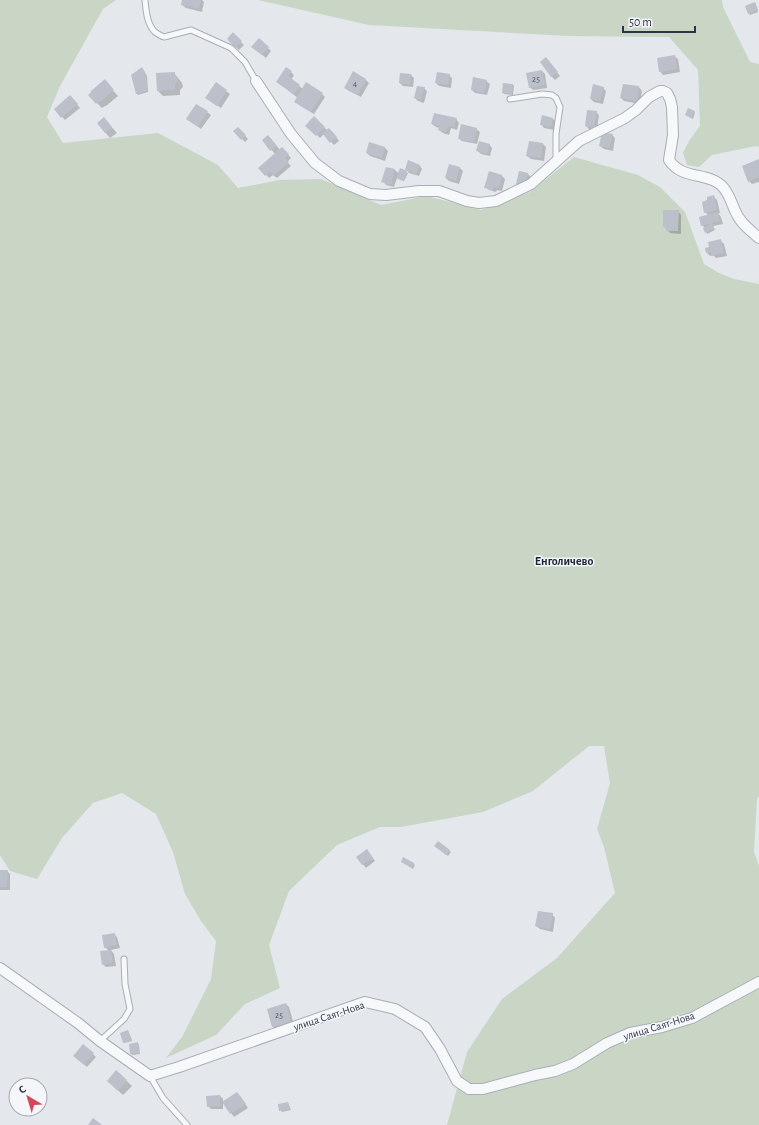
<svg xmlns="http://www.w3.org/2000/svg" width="759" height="1125" font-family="'Alegreya Sans',sans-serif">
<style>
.green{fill:#c9d6c5}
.shadow{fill:#0003}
.building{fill:#bbc0ca}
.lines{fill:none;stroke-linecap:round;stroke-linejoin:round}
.lane-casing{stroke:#a9aeb7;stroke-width:7}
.street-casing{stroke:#a9aeb7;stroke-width:12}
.lane{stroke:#f7f8fa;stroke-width:5}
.street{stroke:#f7f8fa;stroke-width:10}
.labels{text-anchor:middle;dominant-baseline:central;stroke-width:3;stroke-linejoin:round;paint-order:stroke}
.number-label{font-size:9px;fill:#4f5766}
.street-label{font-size:11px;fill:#2b3445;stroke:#f4f6f9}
.neighbourhood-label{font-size:12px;font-weight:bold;fill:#1d2536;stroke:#f4f6f9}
</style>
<rect width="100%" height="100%" fill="#e4e7ec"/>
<path class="green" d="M0 0H116L103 9 60 86 47 117 63 143 158 133 218 165 238 188 279 180 321 179 381 205 427 196 481 210 530 192 574 157 638 175 660 187 685 212 704 264 717 272 734 279 759 284V796L757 799 754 852 759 866V1125H447L467 1052 502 999 557 958 615 893 604 847 597 829 610 783 604 746H589L533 791 483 812 401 827H380L337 845 289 891 269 945 280 988 245 1004 216 1035 166 1058 182 1037 211 979 216 941 201 921 185 894 173 852 156 814 122 793 93 803 62 838 37 879 10 871 0 855Z
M258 0H722L723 7 750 62 759 64V147L756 146 712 155 699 167 687 165 683 153 689 141 700 126 698 70 669 37 568 36 369 25Z"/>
<path class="shadow" d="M183 0H202L204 2 202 12 186 8 182 5Z
M756 5 758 12 750 15 749 14Z
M233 34 244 45 239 50 228 39Z
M268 48 271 51 266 58 256 50Z
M674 56 678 59 680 72 663 75 660 71Z
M546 58 560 76 555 80 552 77Z
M142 68 147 76 148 92 138 95 137 94Z
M542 71 545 74 547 88 533 90 530 87Z
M291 72 294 75 291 80 303 89 322 94 325 97 314 114 299 105 298 98 277 82Z
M174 73 182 83 183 87 180 90V95L163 96 158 91Z
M353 73 366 80 369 83 361 97 349 91 345 88Z
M411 75 414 78 413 87 403 86 400 83Z
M449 75 452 78 451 88 439 86 436 83Z
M486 81 490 84 487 95 475 93 472 90Z
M216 84 230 94 221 108 210 101Z
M504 84 513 85 514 86 513 95 504 94 503 92Z
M109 86 118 96 106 106H105L102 108 97 103Z
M639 87 642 91 640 104 624 101 621 98Z
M424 88 427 91 424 103 418 101 415 98Z
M603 88 606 91 603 104 594 102 591 99Z
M73 100 80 108 65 120 55 109Z
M197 105 211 115 201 129 188 119Z
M596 112 599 115 597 130 589 129 586 126Z
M694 112 695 113 693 119 686 115Z
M543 117 553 119 556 122 554 130 544 128 541 124Z
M314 118 327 130 332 132 339 141 334 145 324 134 320 138 307 125Z
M456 119 459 123 457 130 451 128 449 135 443 133 439 130 440 128 436 127 432 124Z
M98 124H109L117 133 110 138Z
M238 128 248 139 245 142 235 131Z
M476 129 480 132 477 144 462 141 459 138Z
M612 135 615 138 613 151 604 149 600 146Z
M271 139 280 150 282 148 291 158 287 162 291 166 277 178 273 175 269 178 260 168 275 154 263 140Z
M489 144 492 148 490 156 481 154 478 151Z
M543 144 546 147 544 161 531 159 527 156Z
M385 148 388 151 385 161 370 156 367 153Z
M759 160V182L752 184 749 181Z
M419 165 422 169 419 176 409 173 406 169Z
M387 168 395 170 399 174 401 170 408 173 404 181 397 178 394 187 386 185 383 181Z
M460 168 463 171 459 184 449 181 446 178Z
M490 173 502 176 505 179 502 191 497 190 496 192 489 190 486 187Z
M528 174 531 177 528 189 520 187 517 184Z
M714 197 717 200 720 213H718L721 217 723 224 713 226 715 230 707 234 705 228 702 225 709 216 705 212Z
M678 211 681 215V234L670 233 664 226Z
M720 240 724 244 727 256 716 258 713 255 710 256 707 253Z
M438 843 451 852 448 856 437 847Z
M370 854 375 861 366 868 357 857Z
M404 859 415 865 413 869 402 862Z
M0 871H7L10 874V890H0Z
M552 914 555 918 553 932 540 929 536 926Z
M114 934 117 937 120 948 111 950 114 954 116 966 106 967 103 964 109 951 105 947Z
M286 1004 289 1007 294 1025 276 1030 273 1027Z
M128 1031 132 1041 125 1043 124 1042Z
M138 1043 139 1045 140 1054 132 1055 131 1053Z
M93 1054 96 1057 87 1067 78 1059Z
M117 1072 132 1086 123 1095 113 1086Z
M220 1096 223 1099V1109H211L208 1106Z
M240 1096 248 1108 234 1117 223 1102Z
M288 1103 291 1110 282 1112 279 1105Z"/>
<path class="building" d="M182 0H201L199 9 181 5Z
M755 2 758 10 748 14 745 6Z
M233 32 242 41 235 48 227 39Z
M259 38 269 47 262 55 251 47Z
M675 55 677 69 659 72 657 58Z
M546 57 558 72 551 77 540 62Z
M142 67 146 74 147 91 136 94 131 75Z
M286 67 292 71 288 76 300 85 294 94 276 82Z
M542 70 545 85 529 88 526 73Z
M353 71 366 79 358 95 344 88Z
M175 72V76L178 77V82L175 84V90L157 91 156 73Z
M437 72 450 74 448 85 435 83Z
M400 73 411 74 410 85 399 83Z
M473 77 487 80 484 93 471 90Z
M105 79 114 90 100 102 99 101 96 104 88 95 91 92V91Z
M216 82 227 90 217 106 205 98Z
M306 82 323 93 311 112 294 102Z
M503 83 513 84 512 94 502 93Z
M593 84 604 87 600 101 590 99Z
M623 84 639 86 637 101 620 98Z
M417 86 425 87 421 100 414 98Z
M70 95 78 104 61 118 54 109Z
M196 104 208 111 198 127 186 119Z
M688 108 695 111 691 118 685 115Z
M587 110 597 111 594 128 585 126Z
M434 113 457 118 454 127 448 126 446 132 438 130 439 126 431 124Z
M542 115 553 118 551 127 540 125Z
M314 116 325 127 316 136 305 126Z
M104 117 112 127 105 133 97 123Z
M461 124 477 128 474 142 458 139Z
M238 127 246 135 241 140 233 131Z
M329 128 337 137 330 143 322 133Z
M602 132 613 134 610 148 599 146Z
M268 135 277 146 270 151 262 140Z
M479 141 490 144 487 154 476 151Z
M529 141 543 143 541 158 526 156Z
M369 142 385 147 382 158 366 153Z
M282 147 289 154 285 158 289 162 273 176 270 172 265 176 258 168Z
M759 159V177L748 182 742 166Z
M408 160 420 165 416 174 405 170Z
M449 164 460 167 456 181 445 178Z
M386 167 395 169 391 185 381 182Z
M400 168 407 171 403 181 396 178Z
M489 171 502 175 499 188 494 187 493 190 484 188Z
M519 171 528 173 525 186 516 184Z
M714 195 717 210 704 213 702 202 707 200V197Z
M663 210H679L678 231H666V227H663Z
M718 212 720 221 701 226 699 217Z
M712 223 714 228 705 233 703 228Z
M721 239 724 253 712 256 711 252 706 253 705 248 709 247 708 242Z
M438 841 450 850 446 855 434 846Z
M367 849 373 858 362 865 356 857Z
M403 857 414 863 412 868 401 862Z
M0 870H8L7 887H0Z
M538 911 553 913 550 929 535 926Z
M115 933 117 945 104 948 102 935Z
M111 950 113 963 102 965 100 951Z
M286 1003 291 1022 272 1027 267 1009Z
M128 1030 132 1040 123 1043 120 1033Z
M138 1042 139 1053 130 1054 129 1044Z
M83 1044 94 1053 84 1065 73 1056Z
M116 1070 127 1080 118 1091 107 1081Z
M237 1092 246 1104 230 1114 222 1102Z
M220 1095V1106L207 1107 206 1096Z
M288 1102 290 1109 279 1111 278 1104Z
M93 1118 102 1125H88Z"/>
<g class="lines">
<g class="lane-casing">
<path id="lane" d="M145 0C146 11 147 24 155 32 158 34 161 36 164 37L191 30 231 48 245 62 256 81
M510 99 542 94 552 95 556 98 560 107 556 134V161
M100 1041 124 1019 130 1009 125 984 124 959
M150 1076 163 1098 187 1125"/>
</g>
<g class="street-casing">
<path id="street" d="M256 81 291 134 315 163 339 181 370 194 386 195 419 191H439L467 201 479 203 496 201 531 184 579 141 625 118 636 110 649 97 660 91H663L667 93 670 99 672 107 673 135 669 160C682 180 706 172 721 185 731 194 732 208 739 218 744 226 752 232 759 238
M0 968 78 1023 100 1041 150 1076 179 1067 365 1002 395 1009 425 1027 440 1049 457 1081 469 1089H483L535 1075 555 1071 573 1064 607 1043 630 1033 662 1027 692 1018 759 982"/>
</g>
<use href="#lane" class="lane"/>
<use href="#street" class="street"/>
</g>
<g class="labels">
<g class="number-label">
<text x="536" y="79">25</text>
<text x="355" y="83">4</text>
<text x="279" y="1015">25</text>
</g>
<g class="street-label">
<text transform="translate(329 1016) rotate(-18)">улица Саят-Нова</text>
<text transform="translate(659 1026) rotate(-17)">улица Саят-Нова</text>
</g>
<g class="neighbourhood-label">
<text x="564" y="561">Енголичево</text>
</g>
</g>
<g transform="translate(28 1097) rotate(322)"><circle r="19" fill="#f4f6f9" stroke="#a4a8b1"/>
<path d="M0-3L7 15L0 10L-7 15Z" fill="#d1495b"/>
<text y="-6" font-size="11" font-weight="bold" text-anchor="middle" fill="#2b3445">С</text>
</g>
<path d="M623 26v6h72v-6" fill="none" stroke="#2b3445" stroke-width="2"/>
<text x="629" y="26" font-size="12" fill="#2b3445" stroke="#f4f6f9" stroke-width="3" paint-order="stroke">50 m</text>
</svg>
